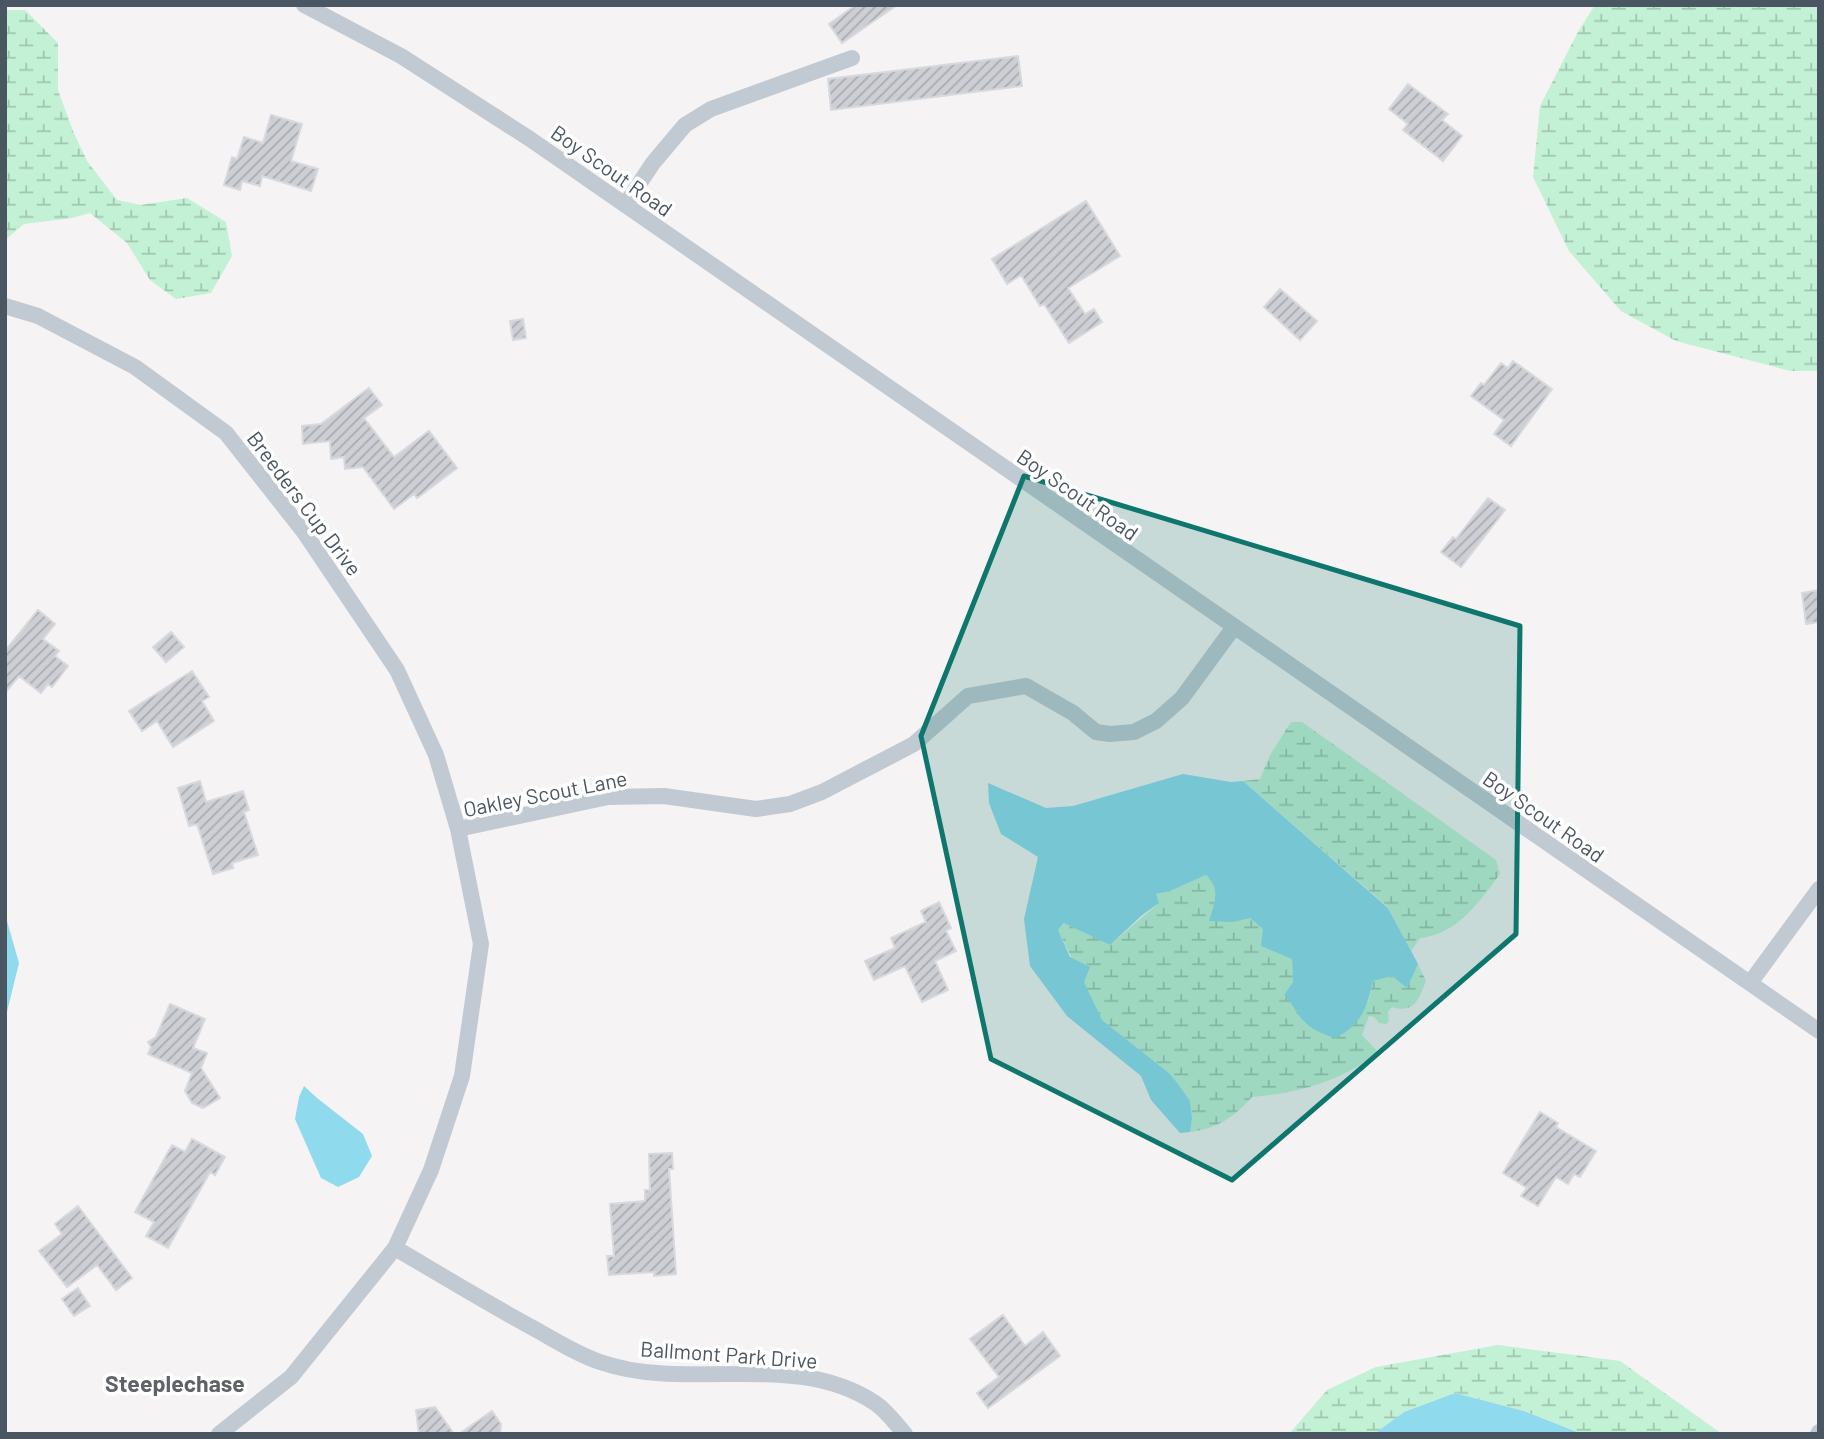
<svg xmlns="http://www.w3.org/2000/svg" width="1824" height="1439" font-family="Barlow,sans-serif">
<style>
.wetland{fill:url(#wetland-marsh)}
.water{fill:#90daee}
.building{fill:url(#building-hatch);stroke:#d7d9de;stroke-width:2}
.lines{fill:none;stroke-linecap:round;stroke-linejoin:round}
.minor{stroke:#c1cad2;stroke-width:16}
.marked{fill:#0f766e;fill-opacity:0.2;stroke:#0f766e;stroke-width:5;stroke-linejoin:round}
.labels{text-anchor:middle;dominant-baseline:central;stroke-width:7;stroke-linejoin:round;paint-order:stroke}
.street-label{font-size:21px;fill:#4a5661;stroke:#fff}
.neighbourhood-label{font-size:23px;font-weight:bold;fill:#5f6368;stroke:#fff}
</style>
<defs>
<pattern id="wetland-marsh" width="20" height="14" patternUnits="userSpaceOnUse" patternTransform="scale(1.75)"><rect width="20" height="14" fill="#c3f1d5"/><path d="M1 5h8M5 5V1M11 12h8M15 12V8" fill="none" stroke="#a0c6b0"/></pattern>
<pattern id="building-hatch" width="6" height="6" patternUnits="userSpaceOnUse" patternTransform="scale(1.75)"><rect width="6" height="6" fill="#cdcfd5"/><path d="M-1 1l2-2M0 6l6-6M5 7l2-2" fill="none" stroke="#a8abb0"/></pattern>
</defs>
<rect width="100%" height="100%" fill="#f5f3f3"/>
<path class="wetland" d="M1595 5H1819V371H1790L1676 341 1621 311 1569 251 1533 177 1540 106 1579 30Z
M5 10H25L58 43V90L73 131 87 161 117 200 141 205 187 198 226 222 232 256 211 293 176 299 150 280 127 243 90 213 72 218 24 224 5 240Z
M1291 722H1302L1496 860 1500 874C1479 902 1458 934 1420 938L1411 951 1388 907 1243 781 1260 779 1270 755Z
M1206 875C1222 892 1216 901 1210 921L1250 918 1263 929 1292 959 1293 982 1284 995 1291 1001 1302 1019 1368 1002 1373 981 1392 976 1407 987 1418 964 1426 981C1419 999 1414 1014 1392 1007L1388 1012 1389 1021 1386 1024 1379 1023 1374 1017 1369 1016 1362 1035 1378 1052C1341 1082 1298 1093 1252 1097 1234 1117 1217 1129 1190 1132L1192 1118 1190 1101 1169 1073 1102 1020 1058 930 1065 923 1110 945 1159 903 1155 894 1170 891Z
M1498 1345 1620 1361 1722 1434H1582L1524 1411 1455 1393 1404 1412 1374 1434H1289L1327 1390 1376 1367Z"/>
<path class="water" d="M1183 774 1231 782 1243 781 1388 908 1418 964 1407 988 1392 976 1373 981C1366 1010 1362 1023 1336 1038 1323 1035 1309 1028 1301 1018 1294 1010 1292 1002 1284 995L1293 982 1292 959 1261 946 1263 929 1250 918 1233 922 1209 921C1215 902 1221 890 1206 875L1170 891 1156 894 1159 903 1142 915 1110 945 1064 923 1058 930 1070 957 1090 967 1084 982 1102 1020 1169 1073 1178 1084 1190 1101 1192 1118 1190 1132 1180 1133 1151 1100 1141 1076 1067 1016 1030 966 1024 919 1038 857 1001 834 989 803 988 783 1046 808 1073 806Z
M5 914 19 963 5 1020Z
M304 1086 317 1098 363 1134 372 1156 359 1177 338 1187 321 1178 295 1119 299 1097Z
M1455 1393 1524 1411 1582 1434H1374L1404 1412Z"/>
<path class="building" d="M856 5H897L842 43 829 24Z
M1018 56 1022 86 831 110 828 79Z
M1408 84 1448 114 1442 120 1462 136 1443 161 1403 130 1408 124 1389 109Z
M271 115 302 124 291 161 318 169 311 191 262 176 260 186 242 181 240 190 224 185 232 157 237 159 244 137 263 143Z
M1086 201 1120 256 1068 288 1085 314 1094 309 1102 322 1069 343 1044 304 1040 306 1021 275 1007 284 992 259Z
M1280 289 1317 321 1300 340 1264 307Z
M523 319 526 338 513 340 510 321Z
M1513 361 1552 389 1511 446 1494 434 1504 420 1471 396 1481 383 1484 385 1501 363 1508 368Z
M369 388 382 405 364 418 394 457 429 431 457 468 417 498 414 494 394 509 363 467 345 469 344 457 331 459 330 441 303 444 302 426 321 424Z
M1488 498 1505 510 1461 567 1441 552 1453 537 1456 539Z
M1819 590V622L1806 624 1802 593Z
M38 610 55 624 43 639 59 651 55 656 68 666 52 687 48 684 41 693 19 676 5 693V651Z
M171 632 184 647 166 662 153 647Z
M192 671 209 697 202 701 214 721 173 747 157 721 142 731 129 711Z
M200 781 206 802 243 791 249 810 244 812 258 855 232 863 233 868 213 874 197 824 189 826 178 788Z
M939 902 951 928 946 931 956 951 935 961 948 990 922 1002 905 966 874 980 865 961 895 948 891 938 926 922 921 911Z
M170 1004 205 1019 193 1048 207 1053 201 1068 220 1098 203 1108 192 1103 185 1091 192 1073 148 1054 151 1047 148 1042 156 1037Z
M1540 1112 1558 1123 1556 1127 1596 1151 1580 1177 1574 1174 1568 1184 1556 1177 1538 1206 1521 1196 1527 1188 1503 1173Z
M192 1139 225 1157 215 1175 210 1172 168 1248 146 1236 154 1222 135 1212 172 1145 185 1152Z
M672 1153 673 1169H669L676 1274 654 1276V1272L609 1275 607 1256H614L610 1204 645 1201V1190H650L649 1154Z
M78 1206 132 1278 116 1290 97 1265 67 1287 39 1251 62 1234 55 1224Z
M78 1288 90 1306 74 1316 62 1299Z
M1003 1315 1025 1346 1043 1332 1060 1356 988 1408 977 1393 999 1377 970 1339Z
M435 1407 454 1434H419L416 1410Z
M492 1411 501 1424 500 1434H459Z"/>
<g class="lines">
<path class="minor" d="M304 5 401 56 530 139 1819 1031
M625 205 653 163 685 125 711 109 852 58
M5 306 38 316 135 367 226 433 304 532 397 670 436 755 458 829 481 944 462 1076 431 1170 395 1248 291 1377 219 1434
M458 829 608 797 664 796 756 809 790 804 822 792 914 744 968 696 1026 686 1073 713 1096 732 1110 734 1134 732 1156 721 1182 698 1234 627
M1750 983 1819 889
M395 1248C441 1275 487 1303 533 1328 555 1340 576 1354 600 1362 689 1393 794 1349 875 1403 886 1410 896 1424 905 1434
M1818 1434 1819 1432"/>
</g>
<path class="marked" d="M1024 476 1520 626 1516 934 1232 1180 991 1059 921 736Z"/>
<g class="labels">
<g class="street-label">
<text transform="translate(612 170) rotate(35)">Boy Scout Road</text>
<text transform="translate(1078 494) rotate(35)">Boy Scout Road</text>
<text transform="translate(305 503) rotate(53)">Breeders Cup Drive</text>
<text transform="translate(545 793) rotate(-11)">Oakley Scout Lane</text>
<text transform="translate(1544 816) rotate(35)">Boy Scout Road</text>
<text transform="translate(729 1354) rotate(4)">Ballmont Park Drive</text>
</g>
<g class="neighbourhood-label">
<text x="175" y="1383">Steeplechase</text>
</g>
</g>
<rect width="1824" height="1439" fill="none" stroke="#4a5661" stroke-width="14"/>
</svg>
